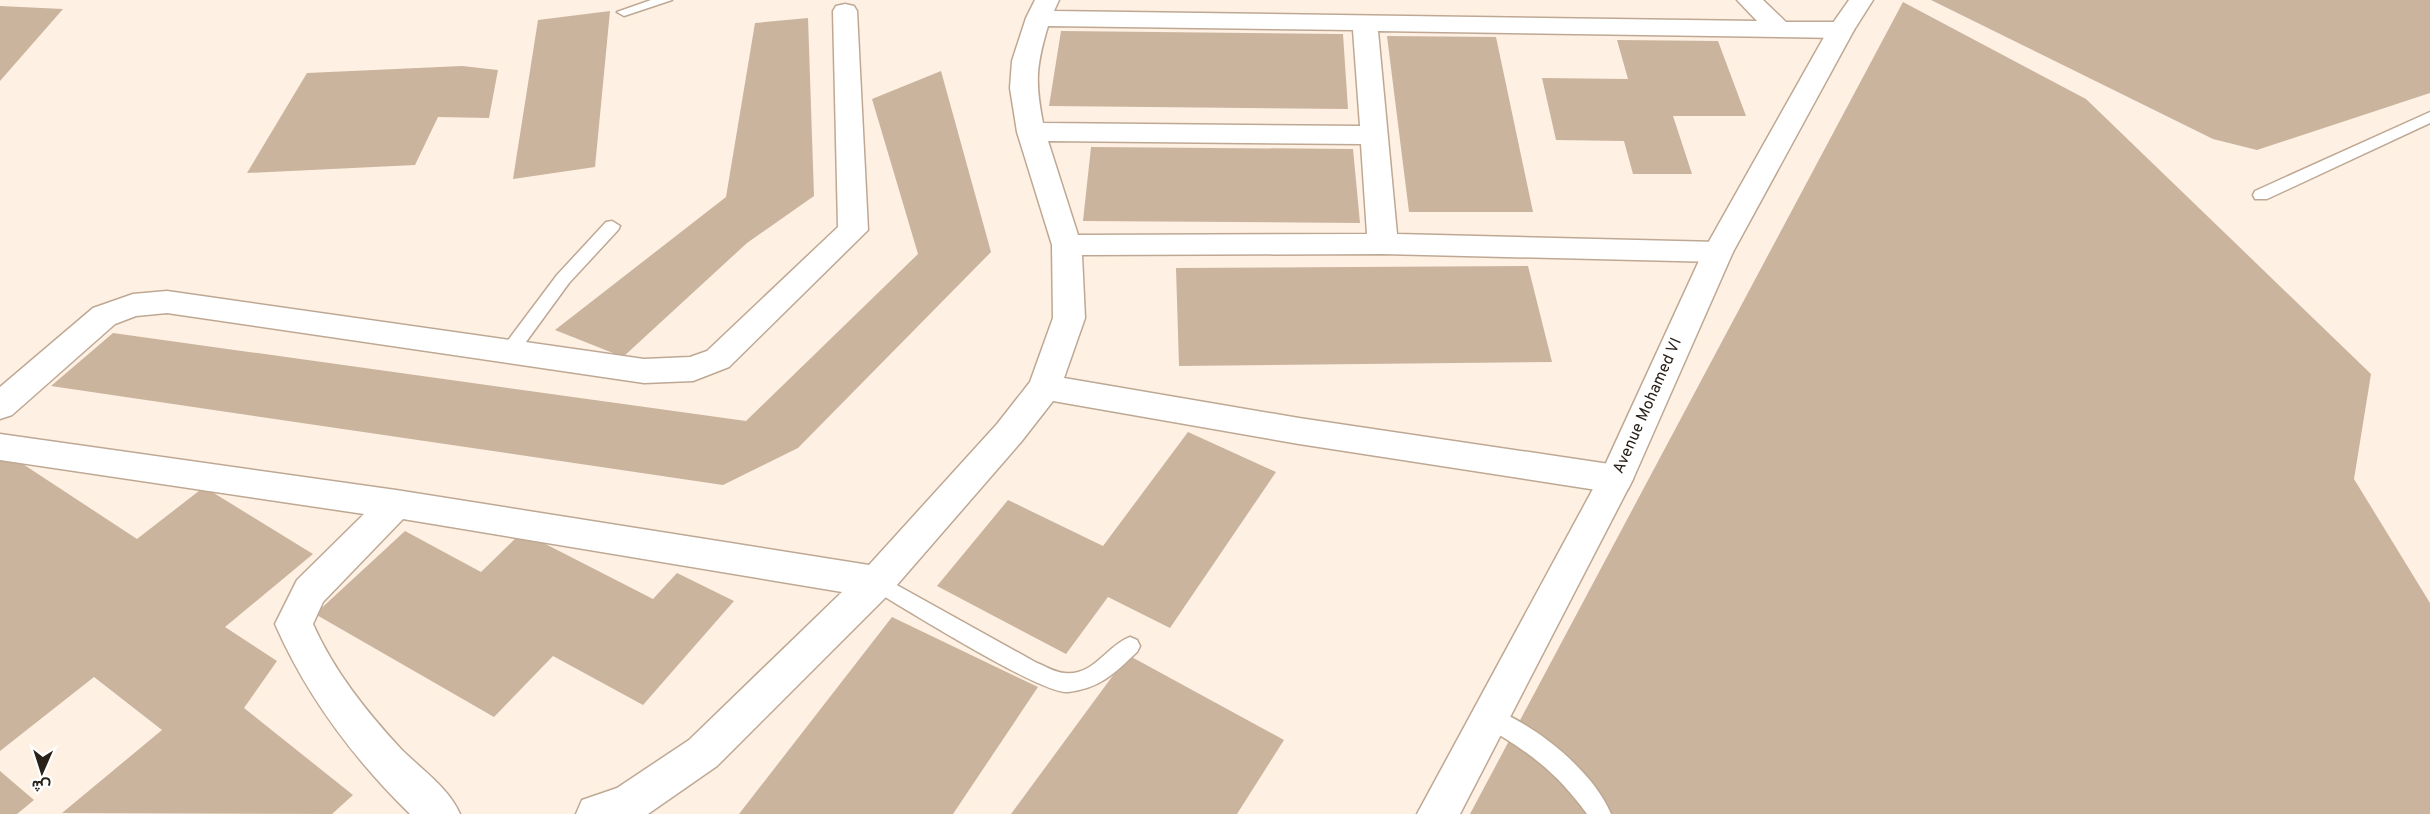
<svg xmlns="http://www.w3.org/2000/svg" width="2430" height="814" font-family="Overpass,Vazirmatn,sans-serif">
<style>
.building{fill:#cab49e}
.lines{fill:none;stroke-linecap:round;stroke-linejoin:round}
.service-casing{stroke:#bea893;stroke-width:3}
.minor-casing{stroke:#bea893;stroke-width:3}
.secondary-casing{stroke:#bea893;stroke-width:3}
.service{fill:#fff;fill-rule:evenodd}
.minor{fill:#fff;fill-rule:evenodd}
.secondary{fill:#fff;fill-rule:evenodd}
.labels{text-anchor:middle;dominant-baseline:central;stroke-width:6;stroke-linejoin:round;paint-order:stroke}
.street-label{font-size:16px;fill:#292119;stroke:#fff}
</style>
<rect width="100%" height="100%" fill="#fef0e3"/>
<path class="building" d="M1931 0H2430V93L2257 150 2213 139Z
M1903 2 2086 99 2371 374 2354 479 2430 603V814H1470Z
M0 6 63 9 0 81Z
M610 11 595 167 513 179 538 20Z
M808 18 814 196 747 243 623 357 555 330 726 197 755 23Z
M1061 31 1343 34 1348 109 1049 106Z
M1387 36 1496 37 1533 212H1409Z
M1617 40 1718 41 1746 116H1673L1692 174H1633L1624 141 1556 140 1542 78 1628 79Z
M462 66 498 70 489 118 438 117 415 165 247 173 307 73Z
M941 71 991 252 798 448 723 485 51 386 113 333 746 421 918 254 872 99Z
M1091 147 1353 149 1360 223 1083 221Z
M1528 266 1552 362 1179 366 1176 268Z
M1188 432 1276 472 1170 628 1108 597 1066 654 937 586 1008 500 1103 546Z
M0 449 137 539 204 487 313 554 225 627 277 661 244 708 353 795 332 814 62 813 162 730 94 677 0 751Z
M405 531 481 572 522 532 653 599 677 573 734 601 643 705 553 656 494 717 315 614Z
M892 617 1038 687 953 814H739Z
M1128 655 1284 740 1237 814H1011Z
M0 771 34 800 17 814H0Z"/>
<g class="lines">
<g class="service-casing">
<path id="service" d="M651 0H672L624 16 617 12Z
M2430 112V123L2267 199H2255L2253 195 2255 191Z
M612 221 620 226 618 230 569 283 515 357H503L500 352 503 347 557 275 606 222Z
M877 574 1037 663C1045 666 1056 673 1065 673 1094 676 1106 646 1130 637L1137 640 1140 646 1137 652C1114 674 1100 688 1068 692 1042 695 901 606 870 588L867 582 870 576Z
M1489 707C1534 724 1592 769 1611 814H1587C1556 771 1526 750 1481 724L1478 717 1481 710Z"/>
</g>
<g class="minor-casing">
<path id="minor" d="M1035 0H1059L1054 11 1757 21 1737 0H1763L1786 22H1841L1850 25 1854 30 1850 35 1841 38 1378 31 1397 234 1718 242 1729 245 1733 252 1729 259 1718 262 1383 254 1082 255 1085 318 1064 378 1299 418 1616 465 1628 469 1633 479 1628 489 1616 493 1299 444 1053 401 1021 442 890 593 717 766 648 814H576L582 800 617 788 689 740 842 592 403 519 323 602 313 624C334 671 366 711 401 749 421 769 449 788 460 814H410C353 758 307 697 275 624L297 580 364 514 0 460V434L396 490 869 565 997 424 1030 382 1053 318 1052 245 1017 132 1010 88 1012 61 1026 18ZM1048 26 1353 30 1360 126 1043 123C1035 82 1036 66 1048 26ZM1048 141 1361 144 1367 234 1078 235Z
M845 4 854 6 857 11 868 230 729 367 693 381 644 383 167 313 136 316 115 324 12 415 0 419V387L93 308 133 294 167 291 644 359 690 357 707 351 838 227 833 11 836 6Z"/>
</g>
<g class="secondary-casing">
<path id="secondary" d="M1849 0H1873L1854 30 1733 252 1633 479 1460 814H1417L1600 476 1703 252 1828 30Z"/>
</g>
<use href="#service" class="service"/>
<use href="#minor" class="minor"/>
<use href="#secondary" class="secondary"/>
</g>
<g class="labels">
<g class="street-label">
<text transform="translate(1648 406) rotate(-66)">Avenue Mohamed VI</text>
</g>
</g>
<g transform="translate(42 772) rotate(183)" stroke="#ffffff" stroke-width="4.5" paint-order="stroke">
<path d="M0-4.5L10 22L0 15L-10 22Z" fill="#292119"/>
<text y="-9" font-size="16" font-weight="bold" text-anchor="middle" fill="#292119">ش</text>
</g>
</svg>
